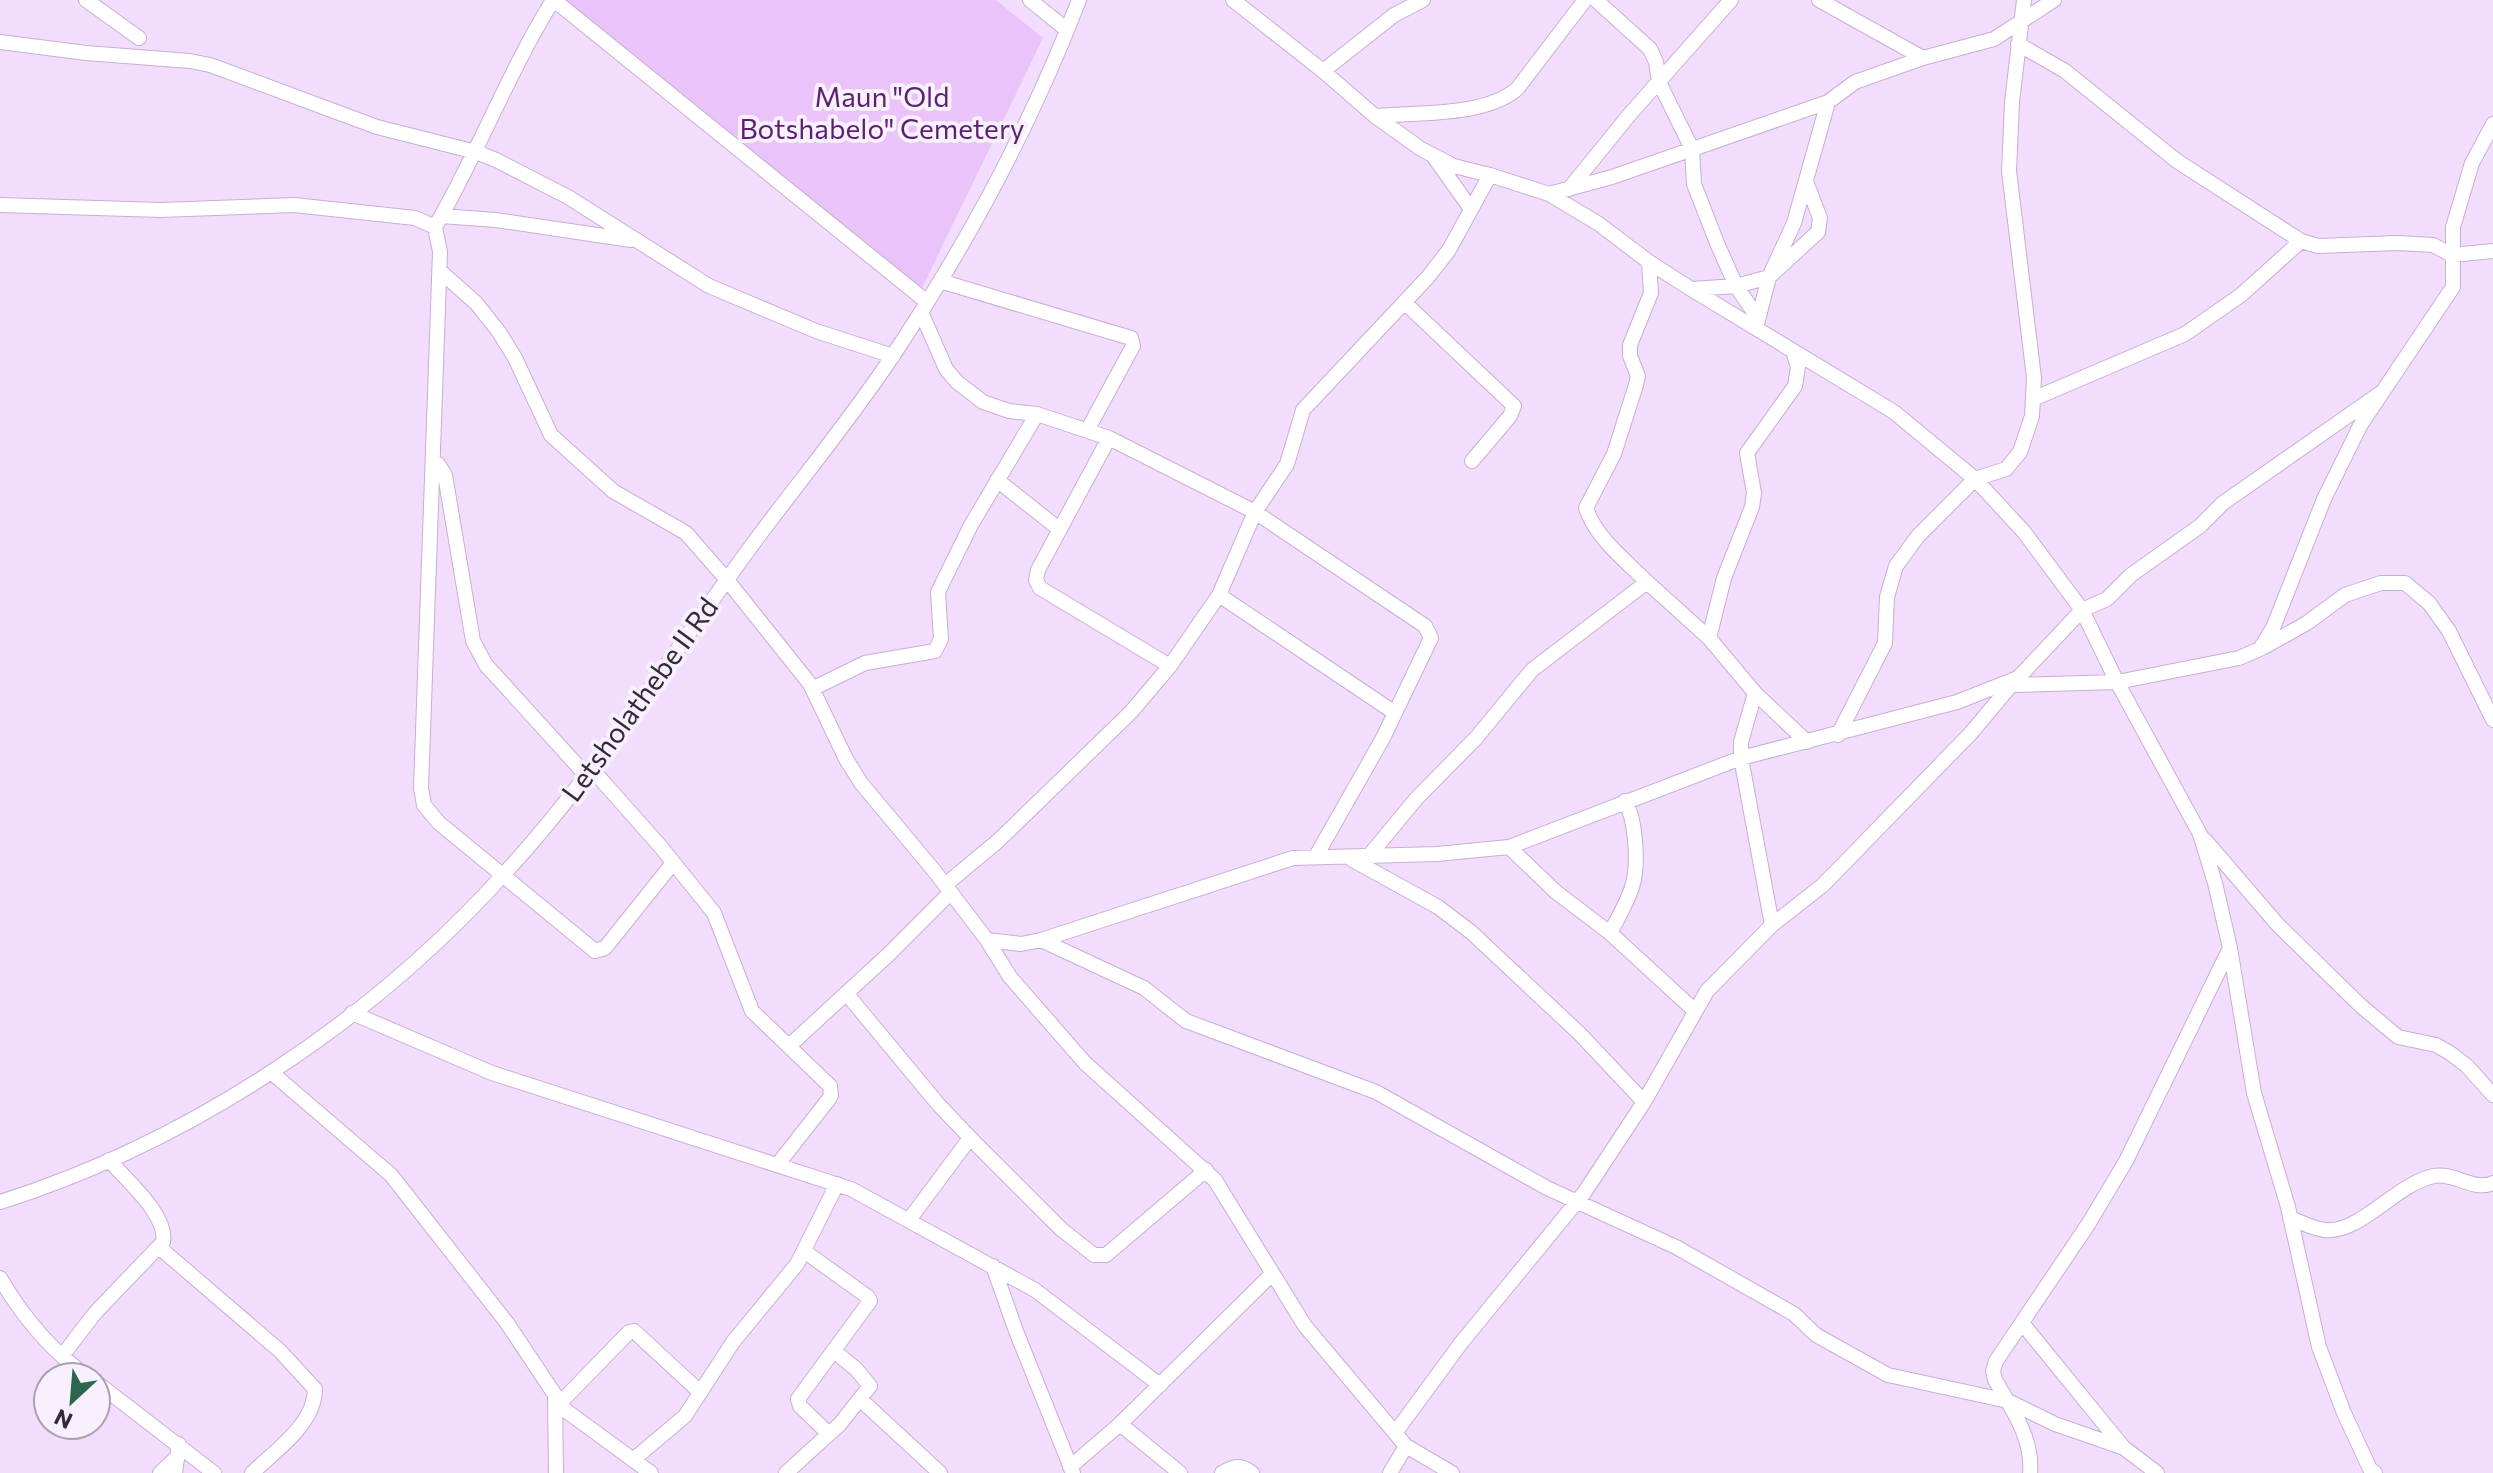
<svg xmlns="http://www.w3.org/2000/svg" width="2493" height="1473" font-family="Commissioner,sans-serif">
<style>
.green{fill:#eac3fb}
.lines{fill:none;stroke-linecap:round;stroke-linejoin:round}
.minor-casing{stroke:#c6b0cf;stroke-width:16}
.minor{stroke:#fff;stroke-width:14}
.labels{text-anchor:middle;dominant-baseline:central;stroke-width:8;stroke-linejoin:round;paint-order:stroke}
.park-label{font-size:28px;fill:#5c1f72;stroke:#f9f0fd}
.street-label{font-size:28px;fill:#322a36;stroke:#f9f0fd}
</style>
<rect width="100%" height="100%" fill="#f3ddfe"/>
<path class="green" d="M559 0H996L1043 38 922 288Z"/>
<g class="lines">
<g class="minor-casing">
<path id="minor" d="M86 0 139 38
M554 0 927 302
M1030 0 1067 30
M1233 0 1323 71 1375 116 1421 149 1454 166 1490 175 1549 194 1599 224 1649 262 1691 289 1894 412 1975 479 2024 532 2082 610 2117 682 2200 834 2215 883 2230 948 2254 1093 2288 1207 2319 1347 2344 1413 2370 1469 2375 1473
M1596 0 1650 49 1656 62 1659 82 1692 149 1694 184 1717 243 1736 286 1758 318
M1819 0 1923 58
M0 42 86 53 190 61 210 65 377 127 476 152 496 160 568 197 709 286 816 331 893 356
M2018 44 2065 71 2177 161 2301 241 2318 246 2398 243 2433 245 2452 255 2493 251
M1323 71 1394 15 1423 0
M1375 116C1417 112 1484 117 1517 89L1585 0
M1434 157 1471 209
M1569 189 1630 114 1731 0
M1549 194 1612 177 1828 102 1855 82 1923 58 1994 39 2054 0
M0 205 161 210 294 205 415 218 435 227 440 252 421 788 424 805 439 823 595 951 605 948 673 863
M441 216 496 220 631 240
M435 227C478 153 508 73 553 0
M440 271 476 303 499 332 515 358 551 435 613 491 686 533 727 580 810 684 846 759 861 783 936 873 987 940 1010 977 1085 1063 1215 1180 1305 1326 1406 1446 1452 1473
M940 281 1131 338 1133 346 1088 429
M1692 289 1736 286 1769 277 1818 232 1820 218 1807 184
M1405 303 1514 406 1510 416 1472 461
M921 312 946 369 957 382 983 402 1009 411 1037 414 1109 438 1255 512 1287 464 1303 410 1428 277 1449 250 1490 175
M1757 324 1769 277 1794 223 1828 102
M2033 399 2185 334 2241 295 2301 241
M1109 438 1038 570 1036 580 1040 588 1170 666
M433 462 438 464 445 475 473 641 486 665 585 774
M997 480 1059 529
M1647 582C1626 561 1595 537 1586 508L1614 454 1636 385 1638 376 1630 356V345L1651 293 1649 262
M1219 595 1395 713
M1709 638 1724 578 1752 507 1754 493 1747 453 1795 386 1798 367 1793 351
M2264 647 2307 623 2345 595 2381 583H2405L2429 603 2449 631 2493 720
M2013 685 2117 682 2239 658 2260 649 2273 628 2324 499 2361 424 2453 287V227L2472 163 2493 124
M812 689 865 663 935 651 941 639 938 592 971 525 1037 414
M1755 693 1807 742
M1838 735 1885 643 1887 597 1896 566 1918 536 1975 479 2006 469 2020 452 2032 416 2034 378 2009 171 2012 102 2024 0
M590 767 660 846 714 913 752 1011 830 1086 831 1095 829 1099 778 1164
M2205 840 2278 925 2361 1006 2398 1037 2436 1045 2450 1053 2467 1066 2493 1095
M1509 847 1556 892 1610 933 1694 1010
M1368 857 1416 799 1476 738 1532 670 1647 582 1709 638 1755 693 1741 742V758L1772 925
M1351 859 1438 907 1471 932 1580 1034 1644 1102
M945 885 998 841 1131 712 1170 666 1219 595 1255 512 1425 626 1431 638 1383 738 1316 856
M1610 933C1618 918 1627 903 1632 887 1639 866 1636 820 1625 801
M987 940 1021 944 1041 940 1293 858 1437 854 1509 847 1741 758 1957 702 2018 678 2082 610 2107 599 2131 575 2200 526 2223 503 2382 392
M1041 940 1144 988 1186 1021 1376 1092 1547 1188 1676 1247 1794 1314 1816 1335 1888 1375 2008 1401 2055 1424 2124 1448 2157 1473
M846 993 938 1104 978 1146 1061 1229 1094 1255H1106L1206 1170
M352 1013 492 1073 851 1189 1035 1290 1160 1385
M789 1046 889 954 950 893
M271 1072 391 1175 507 1323 565 1410 651 1473
M0 1202C190 1142 370 1022 504 874 598 772 673 652 755 541 801 479 851 419 894 354 967 244 1032 123 1079 0
M2290 1218C2301 1222 2313 1229 2325 1230 2360 1234 2397 1183 2434 1176 2454 1172 2475 1192 2493 1183
M909 1220 970 1138
M160 1248 280 1351 315 1389C315 1424 275 1451 252 1473
M804 1251 868 1297 870 1301 798 1399 800 1406 829 1434
M993 1266 1016 1331 1073 1473
M0 1278C23 1317 51 1351 88 1377
M2022 1323 2123 1447
M62 1356 95 1313 163 1242C168 1215 126 1180 109 1160
M96 1382 214 1473
M555 1397 556 1473
M861 1400 940 1473
M559 1404 629 1332 634 1331 700 1392
M1120 1424 1180 1473
M1395 1433 1461 1343 1584 1193 1644 1102 1707 991 1772 925 1823 885 1971 733 2017 678
M634 1459 685 1416 733 1342 797 1264 837 1184
M1070 1467 1120 1424 1272 1274
M160 1473 177 1457
M175 1473 179 1444
M786 1473 840 1424 870 1386 856 1369 834 1351
M1222 1473C1234 1466 1240 1464 1252 1473
M1390 1473 1406 1446
M2030 1473C2033 1438 2012 1409 1995 1380L1993 1371 1996 1361 2089 1223 2126 1161 2230 948"/>
</g>
<use href="#minor" class="minor"/>
</g>
<g class="labels">
<g class="park-label">
<text x="882" y="96">Maun "Old<tspan x="882" dy="32">Botshabelo" Cemetery</tspan></text>
</g>
<g class="street-label">
<text transform="translate(639 699) rotate(-54)">Letsholathebe II Rd</text>
</g>
</g>
<g transform="translate(72 1401) rotate(206)"><circle r="38" fill="#f9f0fd" stroke="#a9a1ad" stroke-width="2"/>
<path d="M0-6L14 30L0 20L-14 30Z" fill="#2b664f"/>
<text y="-12" font-size="22" font-weight="bold" text-anchor="middle" fill="#322a36">N</text>
</g>
</svg>
